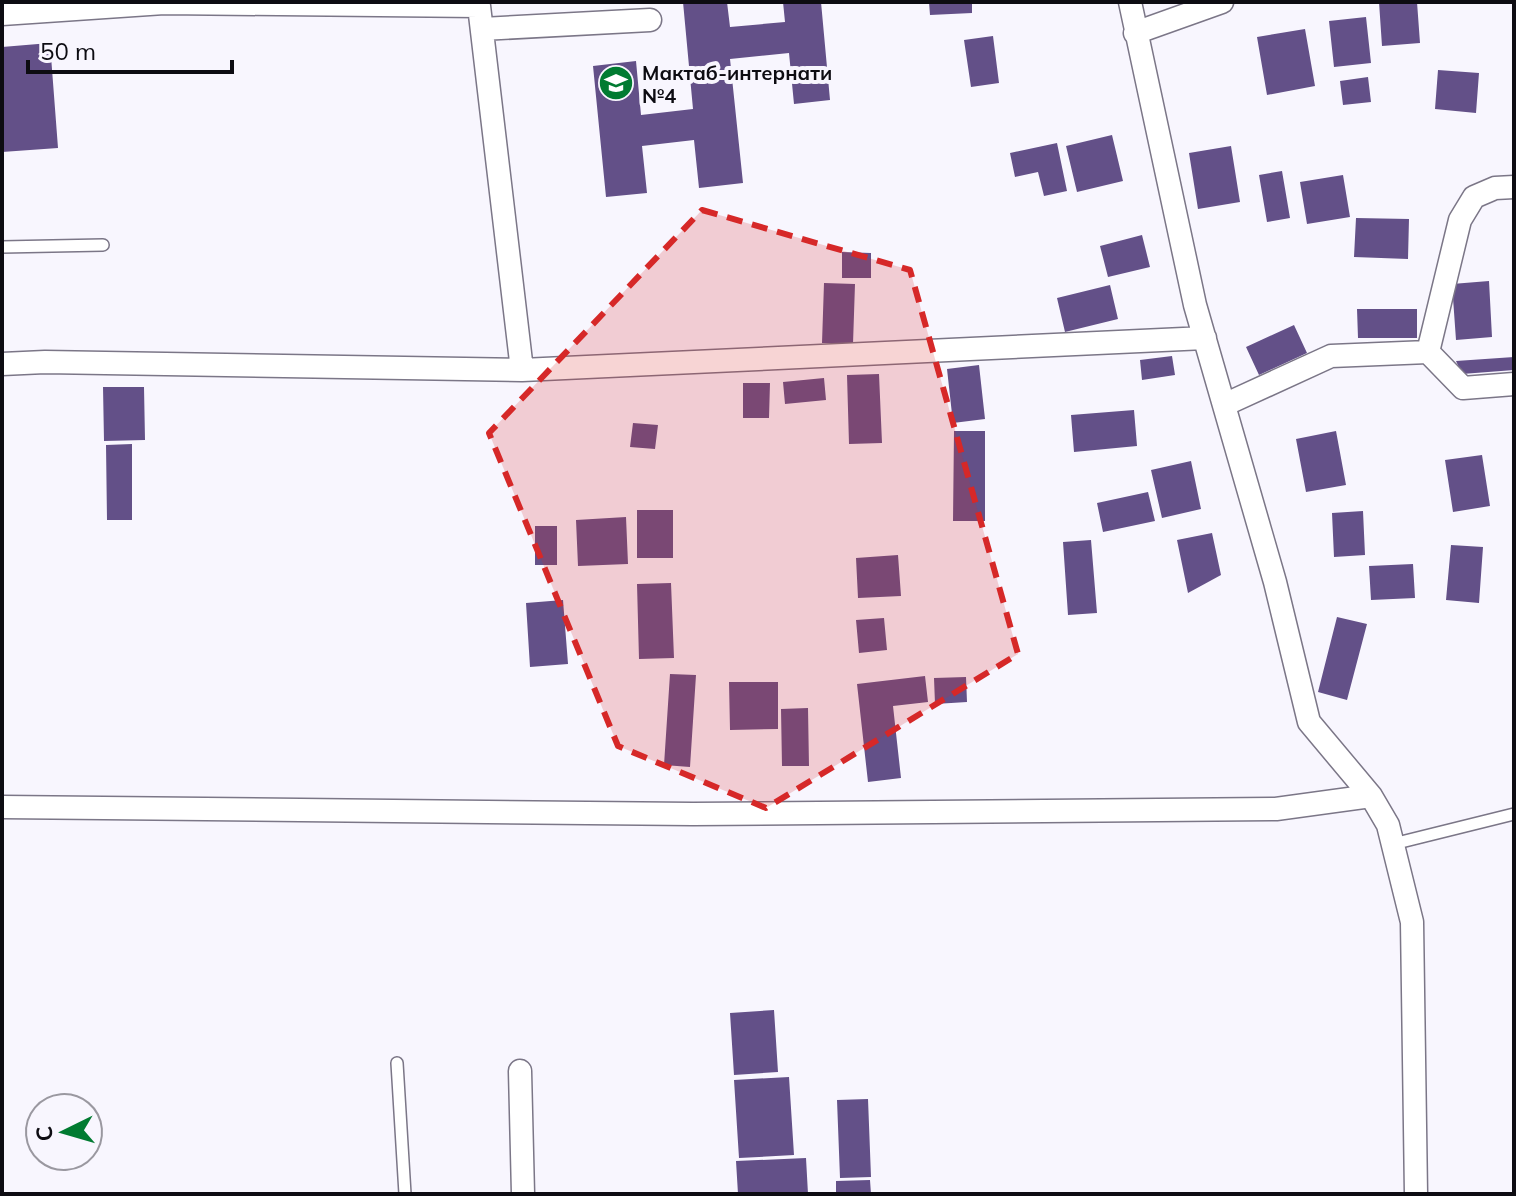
<svg xmlns="http://www.w3.org/2000/svg" width="1516" height="1196" font-family="Mulish,sans-serif">
<style>
.building{fill:#635088}
.lines{fill:none;stroke-linecap:round;stroke-linejoin:round}
.lane-casing{stroke:#7b7687;stroke-width:14}
.street-casing{stroke:#7b7687;stroke-width:25}
.lane{stroke:#fff;stroke-width:11}
.street{stroke:#fff;stroke-width:22}
.marked{fill:#d62828;fill-opacity:0.2;stroke:#d62828;stroke-width:6;stroke-dasharray:16 10;stroke-linejoin:round}
.labels{text-anchor:middle;dominant-baseline:central;stroke-width:8;stroke-linejoin:round;paint-order:stroke}
.poi-label{font-size:20px;font-weight:bold;fill:#0d0c12;stroke:#f8f6fe;text-anchor:start}
</style>
<rect width="100%" height="100%" fill="#f8f6fe"/>
<path class="building" d="M683 2H727L730 27 785 22 783 2H821L830 100 794 104 789 53 730 59 743 183 699 188 694 140 642 146 647 193 606 197 593 66 636 61 641 115 693 109Z
M929 2H972V13L930 15Z
M1379 2H1417L1420 43 1382 46Z
M1366 17 1371 63 1334 67 1329 21Z
M1305 29 1315 86 1267 95 1257 37Z
M993 36 999 83 971 87 964 40Z
M50 43 58 148 2 152V47Z
M1438 70 1479 73 1476 113 1435 109Z
M1368 77 1371 102 1343 105 1340 81Z
M1112 135 1123 181 1077 192 1066 146Z
M1057 143 1067 191 1044 196 1038 172 1015 177 1010 153Z
M1231 146 1240 202 1198 209 1189 153Z
M1282 171 1290 218 1267 222 1259 175Z
M1343 175 1350 217 1307 224 1300 182Z
M1356 218 1409 219 1408 259 1354 257Z
M1142 235 1150 267 1108 277 1100 246Z
M842 252 871 253V278H842Z
M1489 281 1492 337 1456 340 1452 284Z
M824 283 855 284 853 344 822 343Z
M1110 285 1118 319 1065 332 1057 298Z
M1357 309H1417V338H1358Z
M1294 325 1307 353 1259 375 1246 347Z
M1172 356 1175 375 1142 380 1140 360Z
M1514 357V370L1462 374 1456 361Z
M979 365 985 419 953 423 947 369Z
M879 374 882 443 849 444 847 375Z
M824 378 826 400 785 404 783 382Z
M743 383H770L769 418H743Z
M103 387H144L145 440 104 441Z
M1134 410 1137 446 1074 452 1071 415Z
M633 423 658 425 655 449 630 447Z
M954 431H985V521H953Z
M1336 431 1346 485 1306 492 1296 439Z
M132 444V520H107L106 445Z
M1482 455 1490 506 1453 512 1445 460Z
M1191 461 1201 509 1162 518 1151 470Z
M1148 492 1155 521 1103 532 1097 503Z
M637 510H673V558H637Z
M1363 511 1365 555 1334 557 1332 513Z
M626 517 628 564 578 566 576 520Z
M535 526H557V565H535Z
M1212 533 1221 575 1188 593 1177 540Z
M1091 540 1097 613 1068 615 1063 542Z
M1451 545 1483 547 1479 603 1446 600Z
M898 555 901 596 858 598 856 558Z
M1413 564 1415 598 1371 600 1369 566Z
M671 583 674 658 639 659 637 584Z
M563 600 568 664 530 667 526 603Z
M1337 617 1367 624 1347 700 1318 692Z
M884 618 887 650 859 653 856 620Z
M670 674 696 675 690 767 664 765Z
M925 676 928 702 893 706 901 778 868 782 857 684Z
M966 677 967 702 935 704 934 678Z
M729 682H778V729L730 730Z
M808 708 809 766H782L781 709Z
M774 1010 778 1072 734 1075 730 1013Z
M789 1077 794 1155 739 1158 734 1080Z
M868 1099 871 1177 840 1178 837 1100Z
M806 1158 808 1194H738L736 1161Z
M870 1180 871 1194H836V1181Z"/>
<g class="lines">
<g class="lane-casing">
<path id="lane" d="M2 247 103 245
M1393 844 1514 814
M397 1063 405 1194"/>
</g>
<g class="street-casing">
<path id="street" d="M1130 2 1195 305 1275 582 1309 722 1371 796 1388 825 1412 922 1416 1194
M2 14 164 3 479 6 522 370
M482 29 650 20
M1135 33 1222 2
M1428 352 1460 220 1474 197 1495 188 1514 187
M2 364 45 362 522 370 1205 338
M1224 405 1331 356 1428 352 1463 388 1514 384
M2 807 693 814 1276 809 1371 796
M520 1071 523 1194"/>
</g>
<use href="#lane" class="lane"/>
<use href="#street" class="street"/>
</g>
<path class="marked" d="M702 210 910 270 1018 654 766 808 618 746 489 433Z"/>
<defs>
<g id="school-disc" transform="scale(1.8)"><circle r="9.5" fill="#017b31" stroke="#f8f6fe"/><path d="M0-5L7-2L0 1L-7-2ZM-4 1L0 2.5L4 1V4Q0 6-4 4Z" fill="#fff"/></g>
</defs>
<g fill-rule="evenodd">
<use href="#school-disc" x="616" y="83"/>
</g>
<g class="labels">
<g class="poi-label">
<text x="642" y="72">Мактаб-интернати<tspan x="642" dy="23">№4</tspan></text>
</g>
</g>
<rect width="1516" height="1196" fill="none" stroke="#0d0c12" stroke-width="8"/>
<g transform="translate(64 1132) rotate(265)"><circle r="38" fill="#f8f6fe" stroke="#9a98a0" stroke-width="2"/>
<path d="M0-6L14 30L0 20L-14 30Z" fill="#017b31"/>
<text y="-12" font-size="22" font-weight="bold" text-anchor="middle" fill="#0d0c12">С</text>
</g>
<path d="M28 60v12h204v-12" fill="none" stroke="#0d0c12" stroke-width="4"/>
<text x="40" y="60" font-size="24" fill="#0d0c12" stroke="#f8f6fe" stroke-width="6" paint-order="stroke">50 m</text>
</svg>
